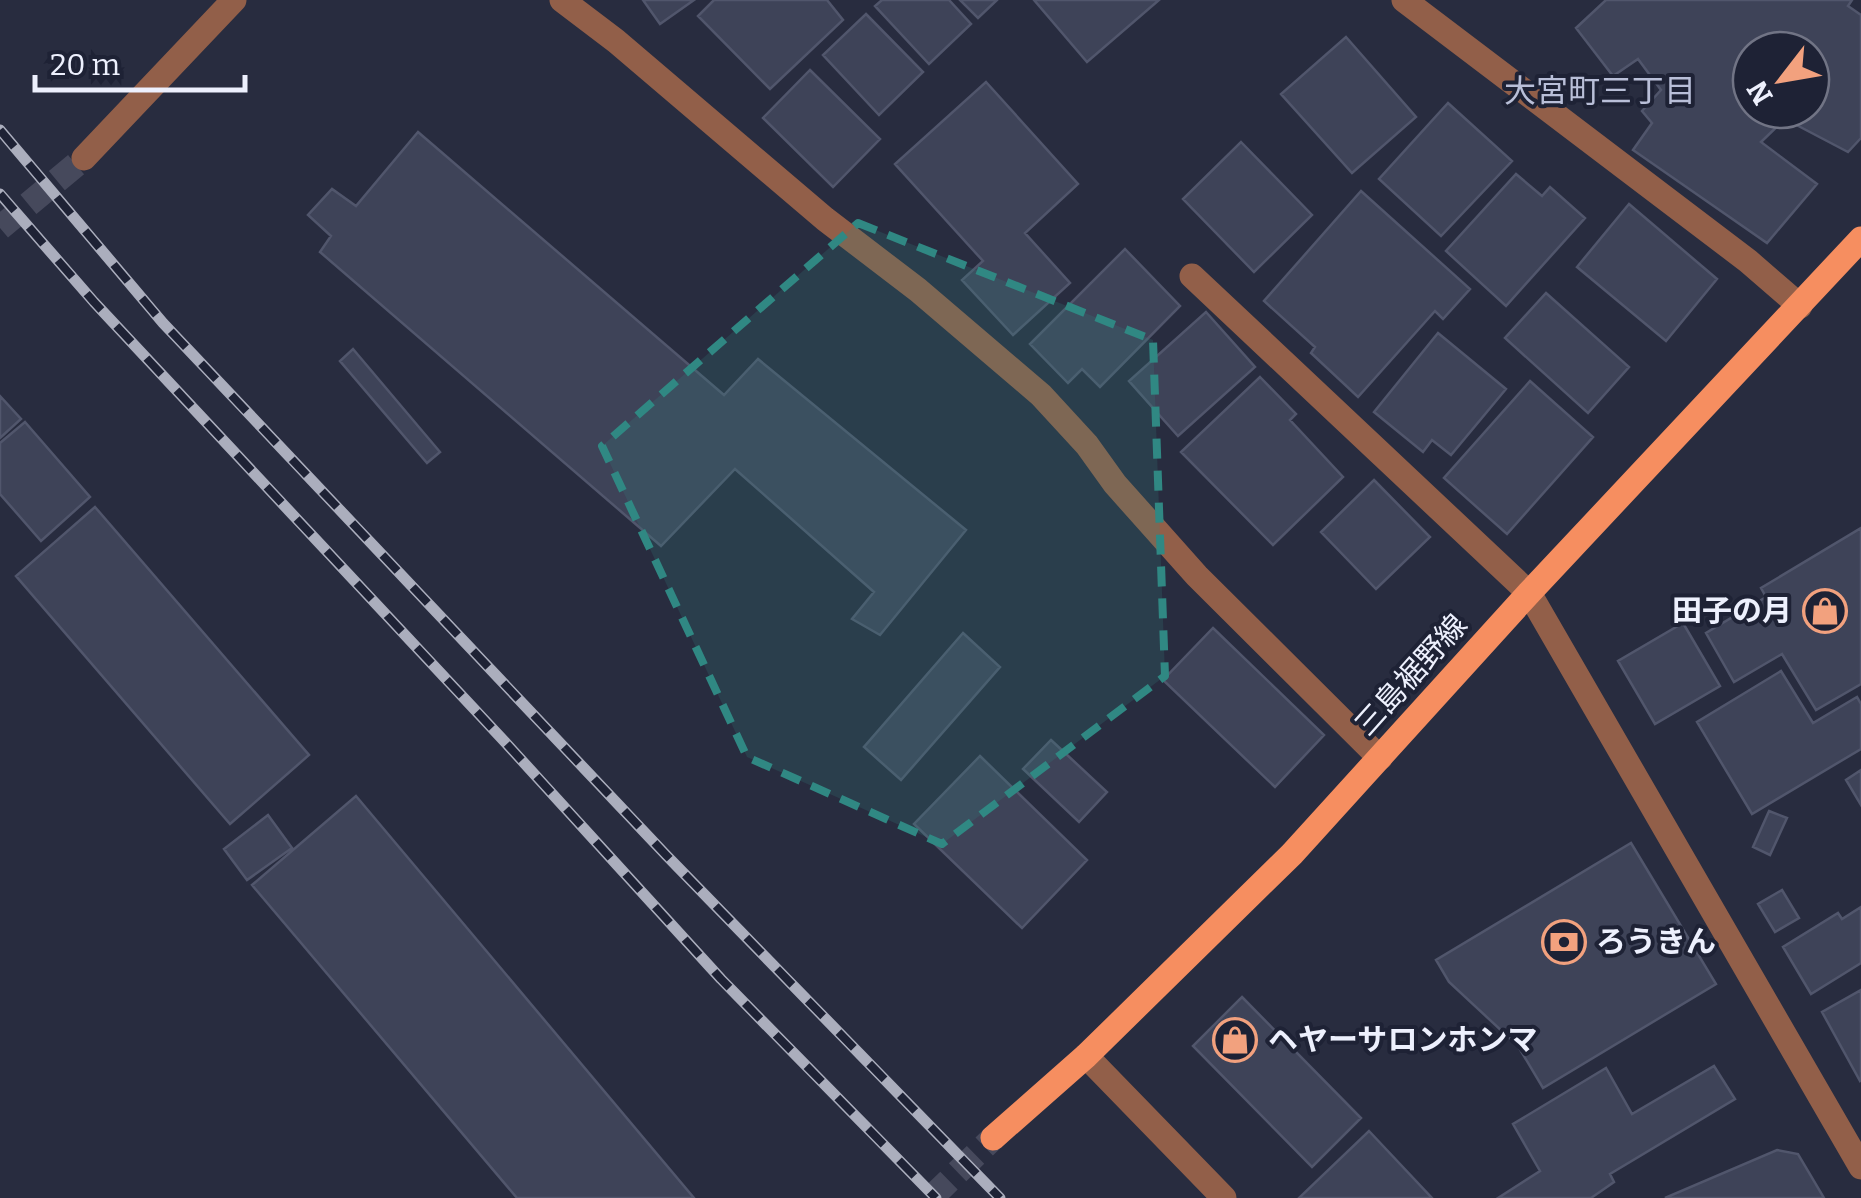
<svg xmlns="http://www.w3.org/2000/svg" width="1861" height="1198" font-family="Bitter,'Noto Sans JP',serif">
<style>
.building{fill:#3e4358;stroke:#51566c;stroke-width:2.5;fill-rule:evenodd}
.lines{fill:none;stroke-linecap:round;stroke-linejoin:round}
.street-tunnel{stroke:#46495c;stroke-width:25;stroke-dasharray:25 12;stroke-linecap:butt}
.primary-tunnel{stroke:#46495c;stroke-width:25;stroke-dasharray:25 12;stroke-linecap:butt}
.lane{stroke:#925f49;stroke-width:25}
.street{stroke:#925f49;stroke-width:25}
.primary{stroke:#f68e60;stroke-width:25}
.rail-casing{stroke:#abaebd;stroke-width:11}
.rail{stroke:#1e2235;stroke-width:8;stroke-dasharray:22;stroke-linecap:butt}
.marked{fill:#308883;fill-opacity:0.2;stroke:#308883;stroke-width:8;stroke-dasharray:20 12;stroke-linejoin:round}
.labels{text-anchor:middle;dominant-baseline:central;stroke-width:8;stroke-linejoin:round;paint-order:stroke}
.poi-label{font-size:30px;font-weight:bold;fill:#edf0fd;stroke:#1e2235;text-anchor:start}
.street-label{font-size:30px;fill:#edf0fd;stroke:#1e2235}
.neighbourhood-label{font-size:32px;fill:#b9bfd8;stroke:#1e2235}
</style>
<rect width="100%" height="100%" fill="#282c3f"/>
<path class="building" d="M643 0H694L660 24Z
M714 0H827L843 20 770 89 698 16Z
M882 0H949L971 24 929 64 875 6Z
M960 0H997L978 18Z
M1034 0H1159L1087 62Z
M1606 0H1852L1848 6 1861 15V138L1848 152 1785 119 1761 142 1817 184 1767 243 1633 150 1652 123 1642 111 1661 90 1638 59 1613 76 1576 28ZM1751 50H1811V110H1751Z
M866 14 923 72 879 115 823 55Z
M1346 37 1416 117 1352 173 1281 94Z
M810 70 880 139 833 187 763 118Z
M986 82 1078 184 1025 233 1070 283 1013 335 962 280 983 261 895 164Z
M1448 103 1512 161 1441 236 1379 179Z
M418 132 724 395 758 359 966 530 880 635 852 619 874 592 735 469 661 546 320 252 331 236 308 215 332 189 356 206Z
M1241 142 1312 215 1254 272 1183 199Z
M1516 174 1542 196 1550 187 1585 218 1506 306 1446 251Z
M1361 191 1470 289 1443 319 1435 311 1358 397 1311 353 1315 347 1264 301Z
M1629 204 1717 279 1666 341 1577 267Z
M1125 249 1180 306 1100 387 1082 369 1068 383 1030 344Z
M1546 293 1629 367 1588 413 1505 338Z
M1206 312 1255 367 1178 436 1129 381Z
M1438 333 1506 389 1451 455 1432 440 1423 452 1374 412Z
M353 349 440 452 427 463 340 361Z
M1260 377 1296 414 1290 420 1343 477 1273 545 1181 452Z
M1530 381 1593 437 1507 534 1444 478Z
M0 396 21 419 0 438Z
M25 422 90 497 41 541 0 494V443Z
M1374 480 1430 537 1376 589 1321 532Z
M95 507 309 755 230 824 16 576Z
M1861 528V684L1816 710 1782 654 1734 682 1706 633 1766 597 1761 588Z
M1683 623 1720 686 1655 724 1618 661Z
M1213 628 1324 735 1275 787 1163 680Z
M963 633 1000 667 901 780 864 747Z
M1781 671 1813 723 1857 697 1861 704V749L1752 814 1697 722Z
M1051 740 1107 792 1079 822 1023 769Z
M980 756 1087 860 1022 928 914 824Z
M1861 770V805L1846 780Z
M356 796 694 1198H517L252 885Z
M1769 811 1787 818 1770 855 1753 847Z
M268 815 292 848 247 880 224 849Z
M1631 843 1716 984 1543 1088 1518 1046 1449 982 1436 960Z
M1782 890 1799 918 1775 932 1758 904Z
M1861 907V963L1811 994 1783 947 1838 913 1842 919Z
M1861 990V1080L1860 1081 1822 1012Z
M1242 997 1361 1118 1312 1167 1193 1046Z
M1714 1066 1735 1099 1610 1174 1614 1182 1591 1198H1498L1540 1171 1513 1124 1606 1068 1632 1114Z
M1369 1131 1432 1198H1299Z
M1777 1150 1798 1154 1824 1198H1665Z"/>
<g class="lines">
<path class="street-tunnel" d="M0 228 84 158"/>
<path class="primary-tunnel" d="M931 1198 993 1138"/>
<path class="lane" d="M562 0 616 41 825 219 918 290 1041 395 1087 445 1115 484 1197 576 1380 758
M1404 0 1748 261 1800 306
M1192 276 1529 593"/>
<path class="street" d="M84 158 234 0
M1529 593 1861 1167
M1086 1056 1224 1198"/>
<path class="primary" d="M993 1138 1086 1056 1292 854 1529 593 1861 239"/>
<g class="rail-casing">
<path id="rail" d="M0 130 163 323 666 855 1000 1198
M0 194 94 302 505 742 721 979 936 1198"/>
</g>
<use href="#rail" class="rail"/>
</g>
<path class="marked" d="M858 223 1153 340 1165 676 942 844 747 757 602 446Z"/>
<defs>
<g id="shop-ring" transform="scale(2.25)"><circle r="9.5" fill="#1e2235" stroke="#f2a17e" stroke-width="1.5"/><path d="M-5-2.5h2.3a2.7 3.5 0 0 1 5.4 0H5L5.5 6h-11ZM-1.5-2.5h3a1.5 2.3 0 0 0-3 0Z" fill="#f2a17e"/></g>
<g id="bank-ring" transform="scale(2.25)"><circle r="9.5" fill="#1e2235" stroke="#f2a17e" stroke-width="1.5"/><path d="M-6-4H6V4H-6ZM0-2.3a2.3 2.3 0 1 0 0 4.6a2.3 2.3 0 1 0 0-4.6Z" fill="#f2a17e"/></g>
</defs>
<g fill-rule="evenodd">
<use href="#shop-ring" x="1825" y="611"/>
<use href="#bank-ring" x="1564" y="942"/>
<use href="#shop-ring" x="1235" y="1040"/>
</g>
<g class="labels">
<g class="poi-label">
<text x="1792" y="611" text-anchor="end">田子の月</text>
<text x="1596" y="942">ろうきん</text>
<text x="1268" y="1040">ヘヤーサロンホンマ</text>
</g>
<g class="street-label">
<text transform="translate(1411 675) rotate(-48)">三島裾野線</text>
</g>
<g class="neighbourhood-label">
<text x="1600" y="91">大宮町三丁目</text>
</g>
</g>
<g transform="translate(1781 80) rotate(239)"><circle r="48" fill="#1e2235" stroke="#717485" stroke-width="2.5"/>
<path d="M0-8L18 38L0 25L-18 38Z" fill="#f2a17e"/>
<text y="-15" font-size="28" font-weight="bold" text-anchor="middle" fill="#edf0fd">N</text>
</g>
<path d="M35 75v15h210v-15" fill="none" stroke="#edf0fd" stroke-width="5"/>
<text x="50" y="75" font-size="30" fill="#edf0fd" stroke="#1e2235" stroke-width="8" paint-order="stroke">20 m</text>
</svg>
